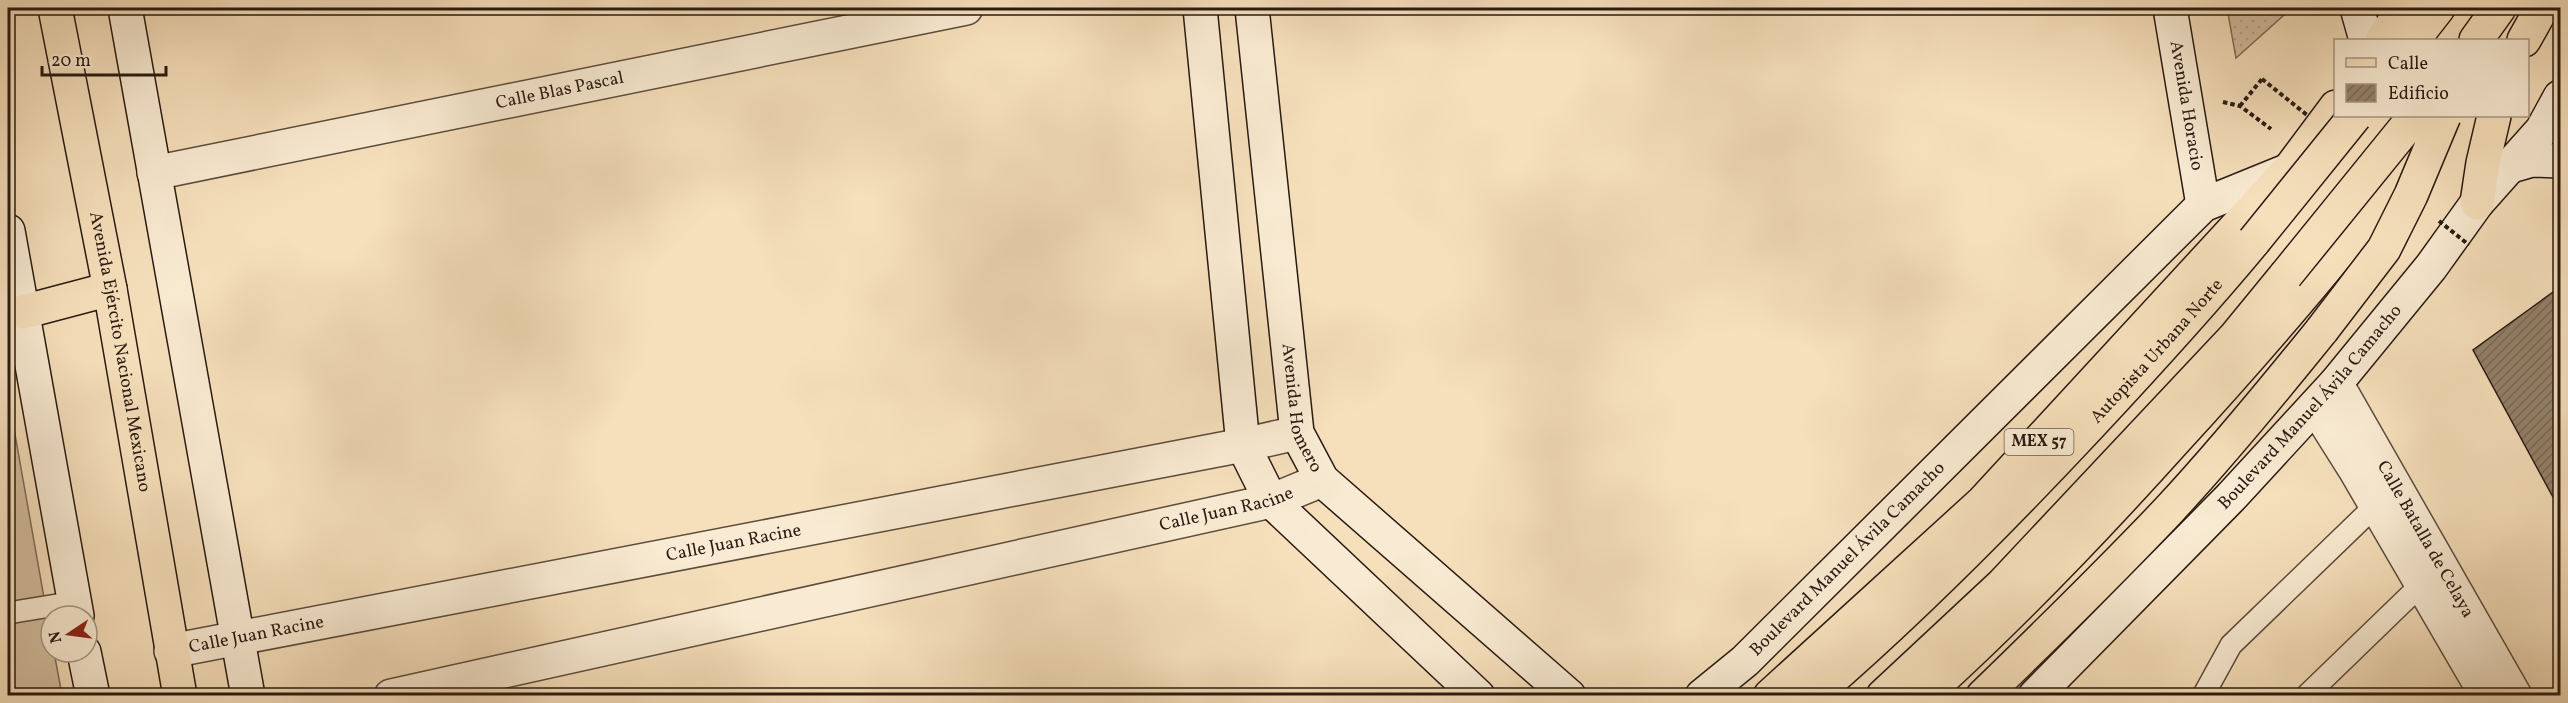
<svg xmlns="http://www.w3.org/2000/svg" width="2568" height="703" font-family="Vollkorn,serif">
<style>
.grass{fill:url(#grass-dots);stroke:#7e6c59;stroke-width:1.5}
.pitch{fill:#d3be9f;stroke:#7e6c59;stroke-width:1.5}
.building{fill:url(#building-hatch);stroke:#291a13;stroke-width:1.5;filter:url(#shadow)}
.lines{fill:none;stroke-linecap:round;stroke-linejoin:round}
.lane-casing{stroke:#5c4c3d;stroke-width:24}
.street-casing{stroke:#5c4c3d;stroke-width:36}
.secondary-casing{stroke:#291a13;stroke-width:36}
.primary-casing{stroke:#291a13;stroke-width:36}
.highway-casing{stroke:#291a13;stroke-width:36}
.path{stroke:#291a13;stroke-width:4;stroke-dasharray:4.5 3;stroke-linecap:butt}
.lane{stroke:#f9ebd3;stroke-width:21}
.street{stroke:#f9ebd3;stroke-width:33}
.secondary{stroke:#f9ebd3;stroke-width:33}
.primary{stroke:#f6e0bc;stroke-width:33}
.highway{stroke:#f6e0bc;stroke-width:33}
.highway-bridge-casing{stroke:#291a13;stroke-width:36;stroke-linecap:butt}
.path-bridge{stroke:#291a13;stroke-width:4;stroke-dasharray:4.5 3;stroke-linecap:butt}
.highway-bridge{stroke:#f6e0bc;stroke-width:33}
.labels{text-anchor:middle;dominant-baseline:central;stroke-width:4.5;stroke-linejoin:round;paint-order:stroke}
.shield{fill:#f9ebd3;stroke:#67594d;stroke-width:1.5}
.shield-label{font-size:16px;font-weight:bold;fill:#291a13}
.street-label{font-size:18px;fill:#291a13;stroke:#f9ebd3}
</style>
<defs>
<pattern id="grass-dots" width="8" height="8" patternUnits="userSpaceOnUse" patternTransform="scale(1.5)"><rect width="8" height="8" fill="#d3be9f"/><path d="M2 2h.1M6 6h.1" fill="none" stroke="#b5a388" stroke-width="1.8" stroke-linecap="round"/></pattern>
<pattern id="building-hatch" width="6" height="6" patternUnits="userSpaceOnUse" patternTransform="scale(1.5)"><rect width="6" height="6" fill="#94816b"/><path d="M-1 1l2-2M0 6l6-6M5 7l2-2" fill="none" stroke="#796957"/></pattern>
<filter id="shadow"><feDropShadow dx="5.5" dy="5.5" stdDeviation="1.5" flood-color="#0004"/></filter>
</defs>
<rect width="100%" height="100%" fill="#f6e0bc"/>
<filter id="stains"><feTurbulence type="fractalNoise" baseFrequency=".00333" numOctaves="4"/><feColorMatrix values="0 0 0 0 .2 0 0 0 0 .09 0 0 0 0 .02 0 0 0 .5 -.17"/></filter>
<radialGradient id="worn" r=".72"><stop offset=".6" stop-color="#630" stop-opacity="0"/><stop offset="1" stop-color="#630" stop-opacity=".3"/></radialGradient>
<path class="grass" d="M2227 8H2292L2236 58Z"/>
<path class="pitch" d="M8 395 51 637V652H54L62 695H8Z"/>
<path class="building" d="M2560 287V510L2473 350Z"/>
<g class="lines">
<g class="lane-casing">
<path id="lane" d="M8 613 75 602
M2203 696 2231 645 2376 505 2386 498
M2306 696 2429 577"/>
</g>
<g class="street-casing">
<g id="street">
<path id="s1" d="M154 173 966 8"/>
<path id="s2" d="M2336 383 2515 696"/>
<path d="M2315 406 2356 471 2487 696"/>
<path id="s3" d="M171 651 1243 445 1297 433"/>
<path id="s4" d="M391 696 1271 501 1322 480"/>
</g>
</g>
<g class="secondary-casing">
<g id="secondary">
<path d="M125 8 248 696"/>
<path d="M1200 8 1243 445 1271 501 1478 696"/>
<path id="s5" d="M1252 8 1297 433 1322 480 1569 696"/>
<path id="s6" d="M2170 8 2203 205"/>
<path d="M2357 8 2366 40"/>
<path d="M2508 167 2532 160 2560 161"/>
<path d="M8 231 77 616"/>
<path d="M84 652 93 696"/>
<path id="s7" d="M1702 696 1745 661 2203 205 2289 170"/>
<path id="s8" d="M2035 696 2231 497 2336 383 2431 267 2477 203 2542 130 2560 97"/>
</g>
</g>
<g class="primary-casing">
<g id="primary">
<path id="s9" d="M55 8 110 289 180 696"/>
<path d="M23 312 110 289"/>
</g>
</g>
<g class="highway-casing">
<g id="highway">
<path d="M2382 40 2404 8"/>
<path d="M2413 40 2438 8"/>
<path d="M2476 40 2499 8"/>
<path d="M2524 40 2542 8"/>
<path d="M2477 203 2483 163 2494 116"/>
<path d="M1770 696 1983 502 2289 170 2336 107"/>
<path id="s10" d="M1812 696C1910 612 2000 521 2088 427 2145 366 2201 305 2254 241"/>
<path d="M1883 696 2002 585 2236 336 2286 275"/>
<path d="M1923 696C2012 616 2095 529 2175 440 2264 343 2350 243 2429 137"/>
<path d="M1983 696C2046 635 2108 574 2168 511 2222 453 2272 392 2322 330"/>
</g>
</g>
<path class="path" d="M2223 102 2240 106 2271 129
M2240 106 2262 79"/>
<use href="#lane" class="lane"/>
<use href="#street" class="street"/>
<use href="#secondary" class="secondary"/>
<use href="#primary" class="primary"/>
<use href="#highway" class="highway"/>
<g class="highway-bridge-casing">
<path id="highway-bridge" d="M2254 241 2355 116
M2286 275 2415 116
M2322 330 2384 249 2411 195 2444 116"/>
</g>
<path class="path-bridge" d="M2262 79 2307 115
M2439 221 2469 245"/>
<use href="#highway-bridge" class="highway-bridge"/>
</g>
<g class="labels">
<rect class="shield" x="2004.5" y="429" width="69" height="26" rx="4.5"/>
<g class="shield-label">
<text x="2039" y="442">MEX 57</text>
</g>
<g class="street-label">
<text stroke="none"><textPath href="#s1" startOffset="414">Calle Blas Pascal</textPath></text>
<text stroke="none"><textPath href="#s6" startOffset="99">Avenida Horacio</textPath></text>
<text stroke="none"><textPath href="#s9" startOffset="350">Avenida Ejército Nacional Mexicano</textPath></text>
<text stroke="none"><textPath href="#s10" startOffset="488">Autopista Urbana Norte</textPath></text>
<text stroke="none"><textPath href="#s8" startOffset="399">Boulevard Manuel Ávila Camacho</textPath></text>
<text stroke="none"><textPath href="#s5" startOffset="404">Avenida Homero</textPath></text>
<text stroke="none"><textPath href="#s4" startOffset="856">Calle Juan Racine</textPath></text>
<text stroke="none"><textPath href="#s2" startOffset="180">Calle Batalla de Celaya</textPath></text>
<text stroke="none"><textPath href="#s3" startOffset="573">Calle Juan Racine</textPath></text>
<text stroke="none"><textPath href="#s7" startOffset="200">Boulevard Manuel Ávila Camacho</textPath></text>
<text stroke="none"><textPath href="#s3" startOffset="87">Calle Juan Racine</textPath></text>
</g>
</g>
<rect width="2568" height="703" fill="none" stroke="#f6e0bc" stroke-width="30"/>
<rect x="9" y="9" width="2550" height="685" fill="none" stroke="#291a13" stroke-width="3"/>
<rect x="15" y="15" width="2538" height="673" fill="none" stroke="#291a13" stroke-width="1.5"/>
<rect x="2334" y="39" width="195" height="78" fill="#f9ebd3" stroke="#a69786" stroke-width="1.5"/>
<rect x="2346" y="58" width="30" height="9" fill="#f6e0bc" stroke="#a69786" stroke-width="1.5"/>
<text x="2388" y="69" font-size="18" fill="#291a13">Calle</text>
<rect x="2346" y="84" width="30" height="18" fill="url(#building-hatch)" stroke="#a69786" stroke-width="1.5"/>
<text x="2388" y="99" font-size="18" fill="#291a13">Edificio</text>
<g transform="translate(69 634) rotate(257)"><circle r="28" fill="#f9ebd3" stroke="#a69786" stroke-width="1.5"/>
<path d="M0-4.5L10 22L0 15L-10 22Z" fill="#8f2418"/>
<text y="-9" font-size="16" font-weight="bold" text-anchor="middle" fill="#291a13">N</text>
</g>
<path d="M42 66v9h124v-9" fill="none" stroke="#291a13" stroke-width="3"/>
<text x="51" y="66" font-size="18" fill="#291a13" stroke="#f9ebd3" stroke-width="4.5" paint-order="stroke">20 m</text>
<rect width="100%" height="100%" filter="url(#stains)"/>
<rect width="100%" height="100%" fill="url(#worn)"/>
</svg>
